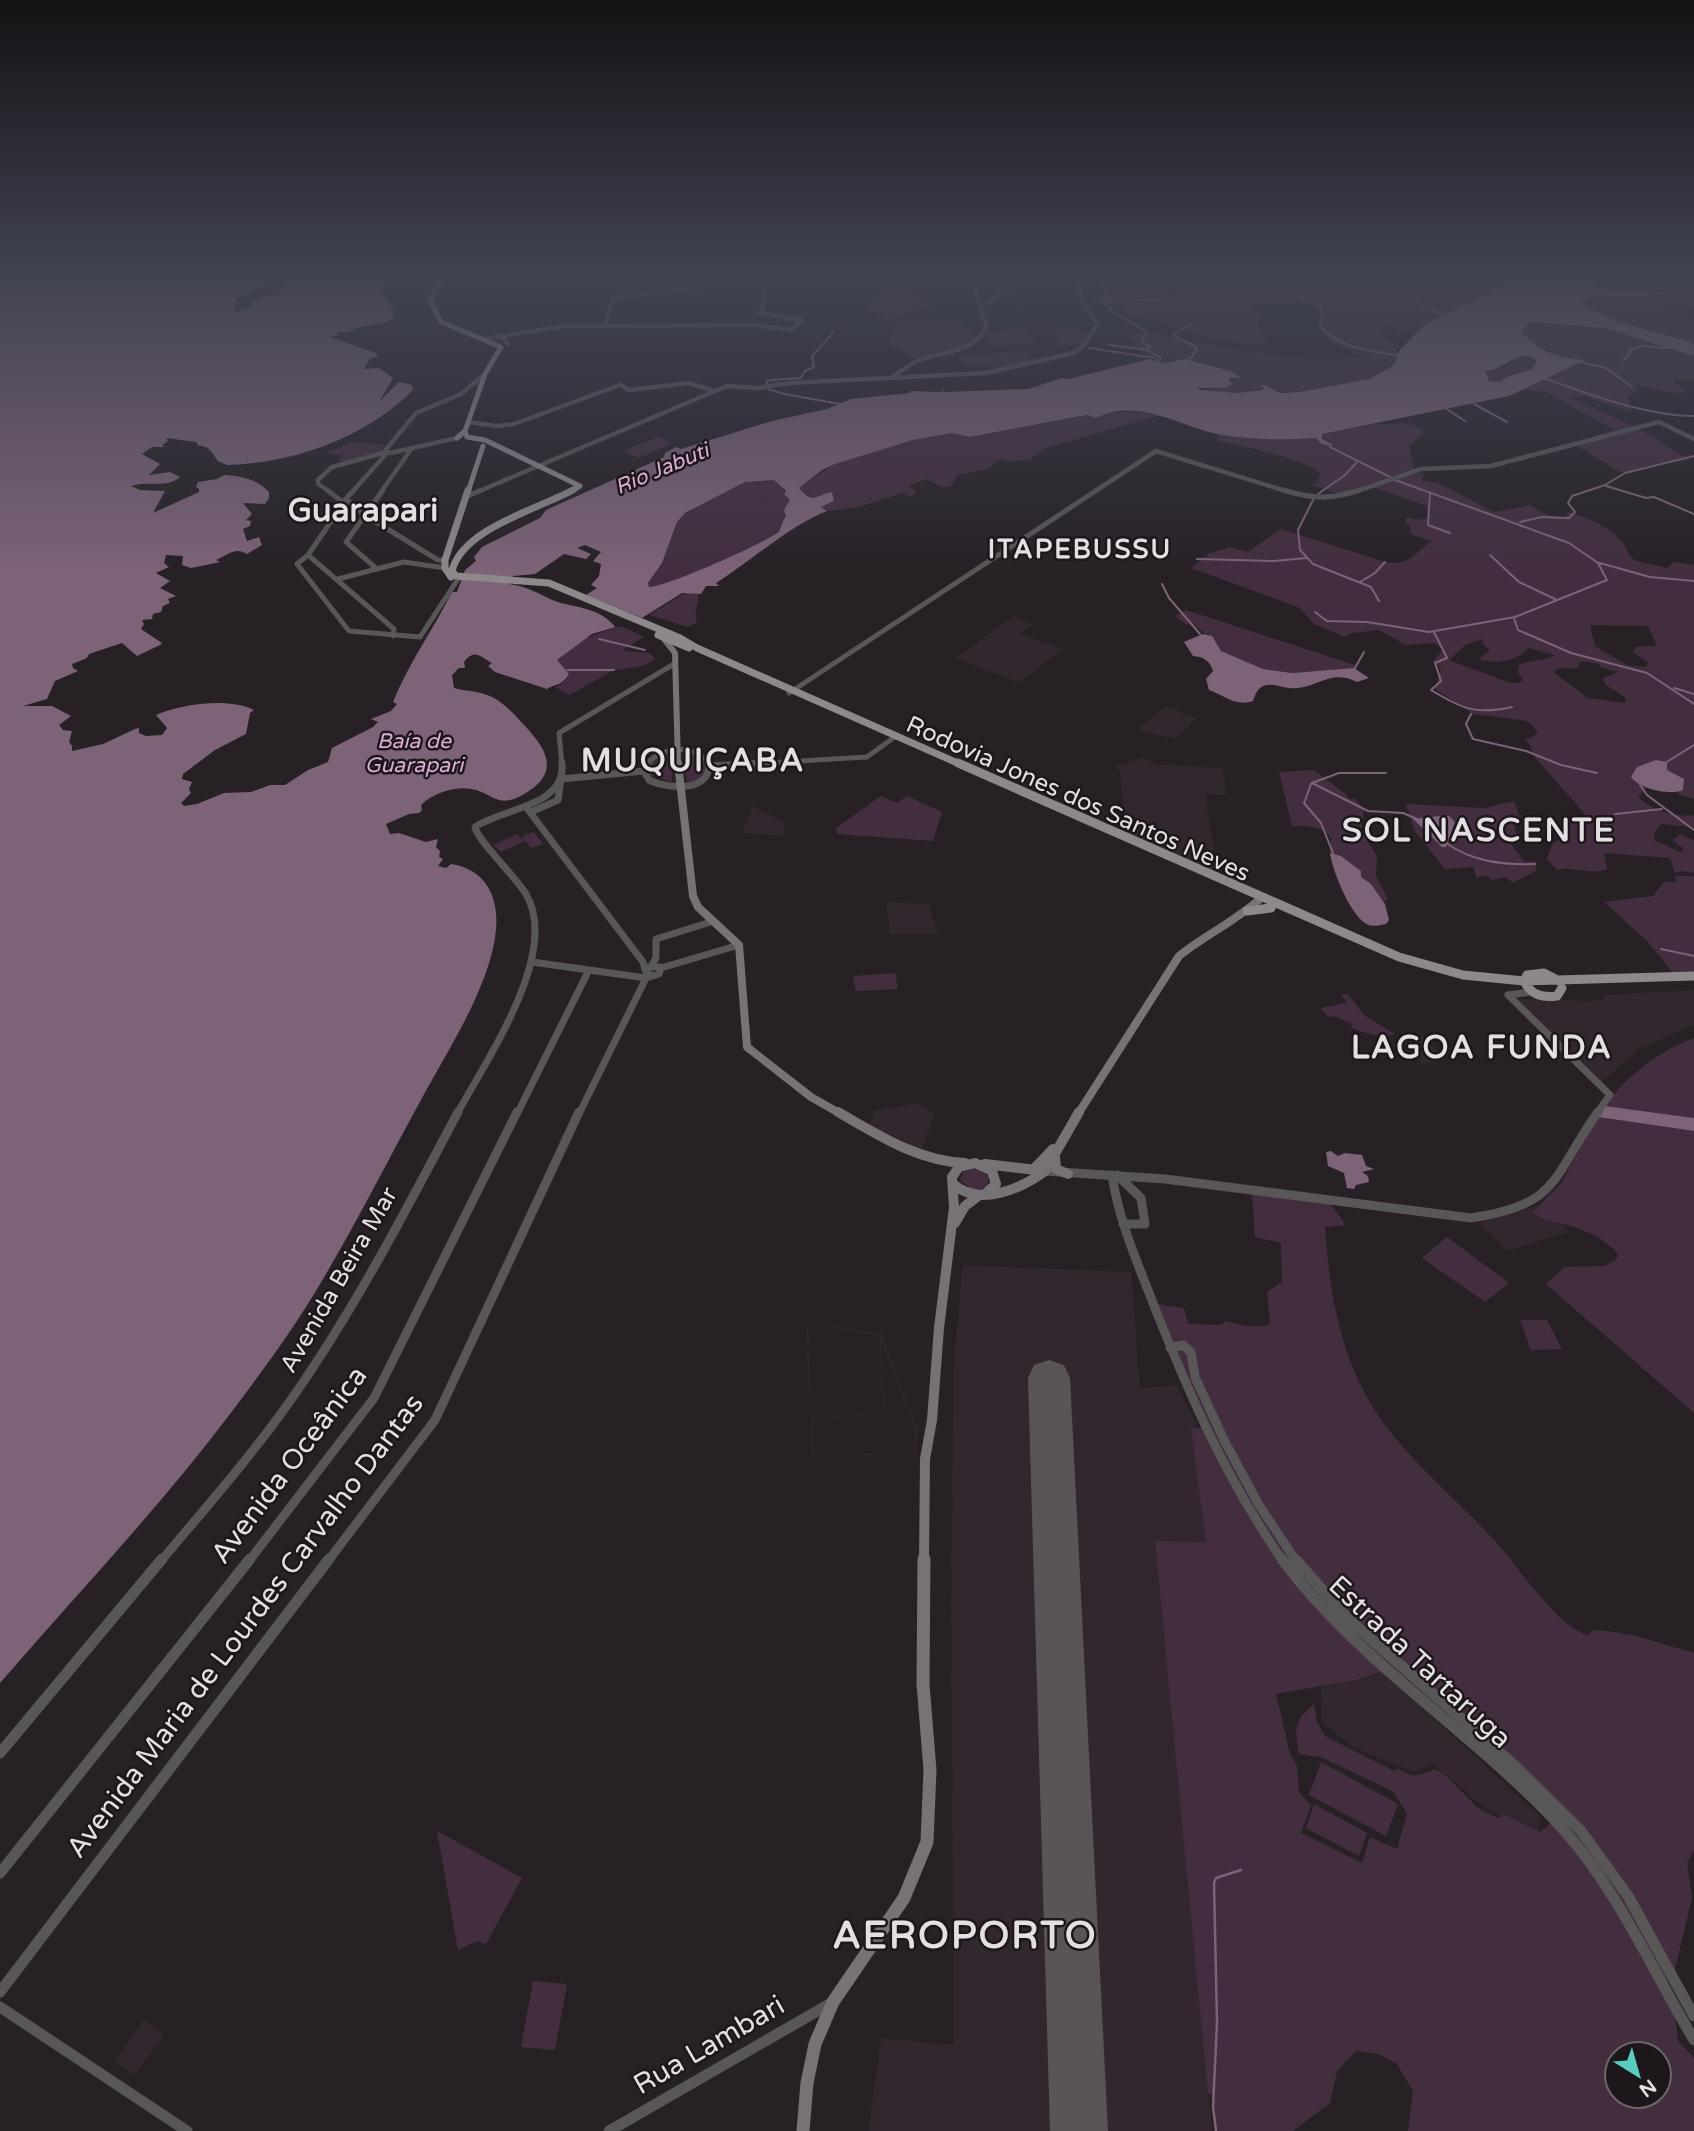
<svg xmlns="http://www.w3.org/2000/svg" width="1694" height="2131" font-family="'Varela Round',sans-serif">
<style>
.built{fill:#32262f;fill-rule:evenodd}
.green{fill:#432e3f;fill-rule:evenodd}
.water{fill:#7d6378;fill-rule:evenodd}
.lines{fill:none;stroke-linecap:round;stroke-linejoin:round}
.stream-far1{stroke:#7d6378;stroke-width:2}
.stream{stroke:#7d6378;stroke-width:2.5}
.taxiway{fill:#5a5459;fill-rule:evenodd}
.runway{fill:#5a5459;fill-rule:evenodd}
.tertiary-far4{stroke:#595658;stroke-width:4.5}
.tertiary-far3{stroke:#595658;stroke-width:5}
.tertiary-far2{stroke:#595658;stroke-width:7}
.tertiary-far1{stroke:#595658;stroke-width:9}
.tertiary{stroke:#595658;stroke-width:11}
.secondary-far3{stroke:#777276;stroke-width:6}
.secondary-far2{stroke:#777276;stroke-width:8}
.secondary-far1{stroke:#777276;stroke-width:10}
.secondary{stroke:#777276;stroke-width:13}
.primary-far2{stroke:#8e888d;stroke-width:5}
.primary-far1{stroke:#8e888d;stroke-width:7}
.primary{stroke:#8e888d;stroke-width:9}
.labels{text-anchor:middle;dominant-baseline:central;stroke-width:5;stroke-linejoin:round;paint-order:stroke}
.far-water-label{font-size:21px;font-style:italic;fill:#ddaed3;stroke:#1d171c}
.street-label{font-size:24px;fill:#e3dfe2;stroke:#1d171c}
.far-district-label{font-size:26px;font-weight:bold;letter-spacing:2px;fill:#e3dfe2;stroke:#1d171c}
.near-street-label{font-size:28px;fill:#e3dfe2;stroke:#1d171c}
.far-town-label{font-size:32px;font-weight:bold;fill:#e3dfe2;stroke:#1d171c}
.district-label{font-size:32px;font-weight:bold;letter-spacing:2px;fill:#e3dfe2;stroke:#1d171c}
.near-district-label{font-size:38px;font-weight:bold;letter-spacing:2px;fill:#e3dfe2;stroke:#1d171c}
</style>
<rect width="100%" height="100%" fill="#272126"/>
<path class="built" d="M1030 279 1049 283 1054 290 1021 307 993 300Z
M1014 616 1033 624 1020 634 1063 649 1019 683 955 658Z
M1166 706 1197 719 1175 739 1140 731 1139 728Z
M1144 757 1156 764 1222 768 1227 795 1205 794 1218 874 1126 834 1120 771 1113 767Z
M753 806 785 822 783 836 742 833Z
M886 902 929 904 938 934H890Z
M1694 990V1025L1641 1048 1597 1086 1511 999 1591 1001 1603 1000 1602 995Z
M1422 1035 1445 1059 1423 1065 1401 1041Z
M918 1103 935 1115 921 1150 868 1124 874 1117 872 1111Z
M1543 1204 1569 1232 1507 1251 1478 1223Z
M963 1265 1131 1272 1140 1388 1176 1385 1195 1420 1208 1542 1155 1541 1212 2131H868L881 2038 954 2045 951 1602 954 1361Z
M827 1325 881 1334 917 1429 916 1454 813 1456 806 1326ZM827 1326 879 1336 884 1414 811 1417 808 1327ZM881 1340 915 1429 914 1453 814 1455 813 1418 885 1415Z
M1382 1671 1541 1817 1538 1831 1516 1826 1478 1802 1433 1764 1415 1772 1392 1764 1355 1748 1322 1723 1321 1689 1351 1674Z
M144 2019 164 2035 134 2076 115 2061Z"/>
<path class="green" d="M1106 277H1138L1146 286 1135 288C1151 293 1168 295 1185 293L1171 277 1148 280 1144 277H1236L1240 285H1255L1253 279 1273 277H1495L1501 284C1487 295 1407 336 1395 334L1399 330 1397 325 1383 326 1381 330 1386 336 1372 341 1386 340 1397 344 1396 352 1390 353 1396 354 1397 358C1377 385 1292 404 1264 385L1262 386 1266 388C1245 395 1218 394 1197 389L1227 388 1233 384 1229 379 1241 377 1234 373 1180 359 1162 363 1130 346 1135 343 1128 336C1151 326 1174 338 1199 343 1245 351 1321 366 1361 356L1328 341 1318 328 1322 318 1318 306 1305 302H1247L1255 313 1265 319 1257 321 1267 340 1259 345 1212 338 1128 314 1115 305 1093 304 1096 296H1108V292L1099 286Z
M1595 277H1694V308L1674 303 1667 305 1694 319V345C1670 336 1595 320 1579 302L1588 298 1651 296 1634 290 1596 289 1594 284 1600 281Z
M893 284 904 285 918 298 935 304 887 319 865 308 884 286Z
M925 318 959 320 964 328 975 335 976 339C966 347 925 362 911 357 904 354 894 347 887 342L893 331 892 324 903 319Z
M1542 321 1605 328 1694 356V381L1674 378 1677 385 1687 392C1669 397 1651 384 1631 386L1640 389 1628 396 1632 413 1583 396 1570 397 1639 429 1690 460 1663 462 1622 473 1573 444 1615 430 1544 391 1522 390 1583 360C1557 355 1539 352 1521 332L1530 322Z
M1079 328 1081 331H1094L1082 344 1060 346 1053 338 1058 329Z
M1027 329 1035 343 991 346 985 337 987 332Z
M1027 351 1035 363 993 371 990 366 967 367 958 356Z
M1521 355 1537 360 1532 369C1521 375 1501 382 1490 383L1485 371 1504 367Z
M1130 411 1161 415 1046 448 1029 460 1011 462 1001 458 987 469 957 475 951 486 942 487 926 479 909 486 917 492 910 497 903 493 855 508 827 511 821 507 834 501 832 494C818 499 808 499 799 487L835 464 913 440 952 433 970 437 1075 417Z
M1402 423 1414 425 1424 432 1409 447 1414 470 1343 495 1312 485 1318 482 1317 479 1321 475C1310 459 1239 446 1216 440L1219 434 1240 438H1317L1322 444 1330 443 1323 440 1321 434 1368 425Z
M658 437 673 443 639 458 623 451Z
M351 442 385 444 378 454 345 462 338 461 344 455 327 453Z
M1417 471 1424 475 1421 480 1440 484 1494 512 1531 505C1541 513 1551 517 1565 518L1568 512C1590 518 1623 532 1629 555L1636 561 1667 568 1674 562 1694 565V799L1676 793 1680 792 1683 784 1680 777 1673 775 1656 760 1650 763 1644 787 1646 788 1638 797C1650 810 1678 818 1694 815V827L1661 824 1655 832 1654 840 1682 853 1683 848 1672 840 1681 834 1694 841V873L1681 871 1675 873 1670 858 1604 853 1607 869C1589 876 1574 865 1557 870L1547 859 1553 842 1562 839 1567 821 1580 818 1585 814 1533 755 1530 745 1525 740 1533 737 1538 731 1527 721 1473 714 1435 689 1441 669 1433 661 1444 649 1434 643 1406 645 1379 630 1352 633 1345 637 1314 624 1300 608 1191 568 1208 554 1230 547 1248 552 1281 529 1385 562C1406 567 1416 554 1431 541L1411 534 1410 525 1405 523 1407 517 1417 520 1427 518V506L1372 487ZM1590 625 1648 626 1657 646 1636 647 1633 652 1649 663 1645 667 1627 665 1595 646ZM1483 639 1482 643 1490 650 1479 659 1482 660C1501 664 1515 662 1528 648L1555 655C1544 662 1531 659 1519 665L1518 672 1523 680 1519 683H1510L1449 660 1465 645ZM1581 661 1600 664V667L1618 672 1603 678 1606 685 1626 698 1625 703 1588 698 1553 672 1560 668 1577 669Z
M774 480 779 483 790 500C785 510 786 521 779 530 771 541 661 589 649 587L648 583 662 563 677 522 685 513 745 482Z
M687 592 698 594C699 605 693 610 697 622L688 627 649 615Z
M1186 610 1355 665 1354 668 1292 673 1263 669 1229 656 1219 649 1210 635C1200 633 1198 625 1189 622L1187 625 1175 616Z
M615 627H623L644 637 624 649 625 651 649 653 655 659 643 666 612 671 570 695 555 687 561 685 569 674 557 661 579 641Z
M684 752 696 754 705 761 706 772 698 780 687 783Z
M673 753 672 782 649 775 646 768C651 758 663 754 673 753Z
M1313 770 1346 794 1349 799H1355L1364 810 1361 830 1377 857 1376 876 1388 899 1383 901 1371 884 1361 877 1360 871 1341 856 1330 853 1331 838C1322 825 1307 827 1292 826L1279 772Z
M881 796 897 803 907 796 942 812 933 841 837 834 836 828Z
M1514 801 1521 820 1514 819 1517 840 1511 844 1524 861 1536 862V871L1513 883 1506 877 1492 880 1486 875 1477 878 1473 867 1445 869 1414 830 1406 804 1484 808ZM1448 816 1455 822 1447 846 1442 847 1413 819Z
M534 832 543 844 531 848 525 841 501 852 493 845 517 834 524 841 522 836Z
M1675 876H1694V974L1677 975 1672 972 1648 942 1604 902 1653 896 1664 882H1677Z
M895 973 898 989 856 991 853 976Z
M1347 993 1365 1016 1395 1034C1381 1039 1365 1033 1352 1028L1351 1023 1333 1016 1328 1017 1321 1008 1347 1003 1341 995Z
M1694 1038V1118L1605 1106C1625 1077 1661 1050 1694 1038Z
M1598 1117 1694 1131V1413L1546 1284 1565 1267 1604 1266 1616 1260 1618 1254C1604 1238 1584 1229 1563 1224 1551 1221 1542 1221 1533 1212L1561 1183Z
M973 1168 988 1176V1183L982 1189 973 1190 960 1180 964 1171Z
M1252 1193 1327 1201 1343 1220 1344 1225 1325 1227C1329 1285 1338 1345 1367 1397 1398 1454 1460 1500 1502 1549 1523 1574 1557 1625 1587 1635L1594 1630C1628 1631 1661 1644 1694 1653V1850L1687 1863 1692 1898 1674 1973 1658 1983 1675 2015 1678 2041 1694 2058V2131H1408L1413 2091 1397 2064 1379 2054 1356 2051 1337 2071 1330 2103 1293 2131H1215L1212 2094H1208L1155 1541 1206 1542 1191 1428H1201L1149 1303 1184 1308 1188 1324 1221 1325 1226 1321 1247 1326H1264L1270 1324 1267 1292 1282 1282 1281 1243 1255 1237ZM1388 1669 1519 1787 1551 1823 1540 1832 1505 1815 1498 1818 1479 1809 1443 1773 1435 1769C1418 1776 1413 1779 1397 1768L1394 1771 1325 1736 1317 1722 1314 1704C1294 1721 1294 1728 1299 1754L1323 1758 1394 1792 1407 1814 1397 1849 1370 1837 1362 1863 1301 1833 1311 1805 1299 1792 1297 1766 1290 1754 1276 1694 1355 1680ZM1617 2054H1659V2096H1617Z
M1447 1237 1509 1283 1485 1302 1422 1258Z
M1520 1320H1547L1562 1349 1531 1350Z
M1321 1762 1398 1804 1386 1836 1309 1795Z
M1314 1804 1367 1833 1359 1856 1306 1828Z
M437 1831 522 1878 486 1944 477 1941 458 1950Z
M533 1981 567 1984 555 2050 521 2047Z"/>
<path class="water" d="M0 277H276C267 285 249 294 237 299L234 312 250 307 253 300 276 295 287 281 281 277H389L379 289C417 332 372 319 350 331L353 332H338L336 333 339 335 330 337 376 353 378 356 370 359 364 369 379 368 393 378 379 402 399 382 412 385 413 390C365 438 294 463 227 465L218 461C212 454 211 446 199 446L196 442 166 438 168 441 162 445 164 447H152L142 454 160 464 149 475 170 472 180 477C167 489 147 480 131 486L140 490 165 491 153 513 199 492V489L196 487 198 482 217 479 224 475C241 476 257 479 269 492V498L265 504 243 503 252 514 246 520 251 521 250 526 243 529 247 541 259 537 262 545 247 554C235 546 226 556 216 560L220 562 191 568 182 565 183 556 166 555 164 563 169 567 156 573 170 581 160 588 176 596 168 599 170 603 163 606 161 612 153 614 152 619 142 620 144 624 141 629 162 643 160 645 137 656 122 643 89 654 87 658 72 664 73 668 78 671 55 681 47 699 23 706H52L71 716 59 725 63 730 72 731 69 742 72 746V751L103 744 135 729 139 728V733L146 736 162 735 167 728 156 715C181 704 228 697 254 710L250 713 246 734 215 750 183 774 182 779 192 782 189 789 191 793 181 803 184 806 197 804 224 793 251 792 270 785H285L308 770 328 762 332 748 373 727 378 722 371 719 391 711 397 704 393 702C408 664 433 630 452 592H457L465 570 476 561 474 557 482 547 540 518 546 510 664 457 665 453 676 447 681 449 772 421 827 409 851 399 910 393V391L942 392V389L944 392 1028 389 1062 378 1068 379 1149 359 1164 363 1184 359 1230 371 1242 378H1230L1229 381 1233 384 1225 388H1197L1200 390 1237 393 1262 390 1265 388 1259 386 1264 385 1281 393 1300 392 1369 379 1392 366 1397 358 1396 354 1423 326 1492 290 1501 283 1504 277H1595L1600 281 1595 284 1596 289 1648 293 1650 296C1632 299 1593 290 1579 303L1618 322 1690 342 1694 345V356L1605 328 1530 322 1521 331C1537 351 1559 358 1585 360L1509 396 1322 434V439L1333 445 1331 446 1322 444 1316 438C1286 440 1253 440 1223 435 1182 428 1138 396 1096 418L1088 415 1075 417 970 437 952 433 913 440 835 464 822 470 799 488C813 505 816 495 832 492L834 501 821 507 827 511C791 525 749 562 716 583L719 586H706L701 594 682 593 642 618 586 595 597 588 591 585 599 576 601 564 593 561 601 552 585 545 577 548 591 554 586 559 564 554 535 574 513 576 509 584C525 586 536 592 550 599 570 608 600 606 615 627L592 634 557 660 569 674C559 688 558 682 547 689L495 672 488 666 492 663C480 657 475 648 464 662L465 668H459L452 675 454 688C468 692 479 690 494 698 507 706 516 716 526 727 547 750 560 772 526 793 496 811 493 792 471 789 454 786 432 794 421 805L422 810 419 813 409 814 386 824 390 834 399 833 426 842 438 839 436 847 440 851 439 857 443 859 438 866 446 868 451 864C485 869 499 896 496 929 492 983 448 1050 422 1098 389 1158 358 1220 323 1279 296 1326 263 1370 230 1414 159 1508 77 1594 0 1683ZM1527 356 1537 360 1532 369 1507 377 1500 382 1489 381 1485 371C1504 369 1512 356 1527 356ZM774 480 786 491 784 494 790 500 784 510 786 516C782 521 782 526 779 531 771 541 661 589 649 587L648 583 662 563 677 522 685 513 745 482Z
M1203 634 1212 636 1221 651 1263 669 1292 673 1354 668 1369 678 1357 682C1333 670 1322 684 1299 688 1281 691 1261 672 1253 701 1235 707 1224 695 1209 690L1206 679 1213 671C1210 661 1204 657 1193 656L1184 642Z
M1656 760 1667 762V770L1684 779 1683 790C1670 796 1640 789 1631 777L1637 767Z
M1440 816H1449L1455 822 1446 847H1442L1413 819Z
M1330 853 1341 856 1361 871V877L1371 884 1385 904 1389 920 1386 924C1381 925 1374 927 1369 925 1352 920 1332 870 1330 853Z
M1605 1106 1694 1118V1131L1598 1117Z
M1331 1151 1338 1156 1345 1153 1362 1155 1366 1166 1374 1169 1362 1172 1368 1176 1369 1182 1356 1185 1354 1189 1347 1188 1344 1173 1328 1166 1326 1152Z"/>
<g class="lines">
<path class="stream-far1" d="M1105 277 1102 284 1107 292 1103 302 1113 312 1147 332 1141 341 1150 347 1148 350
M1203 277 1238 284
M1381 277 1427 308 1444 315
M1653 277 1661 287 1655 291
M1290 280 1304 277
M1247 285 1256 286
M1404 291 1448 285 1456 277
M1641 293H1675L1678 291 1676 285H1694
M1299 297 1320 306 1322 314 1320 326C1339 348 1369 351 1397 355
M1104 299 1165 300
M1109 345 1148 350 1161 358 1158 361
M1089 348 1155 358
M1623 360 1630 354 1629 350 1642 346 1668 348
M1184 362 1192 357 1197 348 1173 335 1191 324
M1581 362 1606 368 1632 387
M1544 378C1587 394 1648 416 1694 416
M767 384V381L771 380 801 378 805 371 814 367 812 356 834 332
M768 389 784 394 840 404
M1474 404 1507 422
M1445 408 1465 421
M1330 447 1390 477
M1606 486 1646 498 1654 497 1694 514
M1430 492 1428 525 1450 533
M1318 494 1345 475 1357 462
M1314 498 1298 530 1300 550 1313 564 1371 587 1379 601
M1520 522 1542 517 1569 518 1575 512 1568 503 1572 496 1605 485 1625 473 1694 456
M1490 555 1519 582 1555 599
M1197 559 1274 561 1306 558
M1596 562 1650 577 1694 581
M1360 582 1375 573 1385 562
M1162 584 1169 598 1200 634
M1315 612 1327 621 1367 622 1429 632 1515 617 1607 580 1598 563 1569 543 1395 480
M1514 618 1518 630 1571 653 1647 673 1694 704
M1434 632 1447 658 1435 663 1441 681 1431 690C1462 709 1476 715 1512 707
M599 639 645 650
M1355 668 1364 652
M567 670H614
M1674 688 1694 694
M1471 714 1466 724 1473 739 1526 751 1561 765 1597 773
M1665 763 1694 745
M1312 783 1368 811 1403 813 1417 819
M1312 783 1339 773H1386
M1311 784 1304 803 1321 823 1333 853
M1640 785 1647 795 1694 830
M1615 814 1662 809
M1446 843C1473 862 1503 865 1535 864
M1661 949 1694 956"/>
<path class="stream" d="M1216 2131 1213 2107 1217 2023 1214 1883 1216 1878 1241 1870"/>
<path class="taxiway" d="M1079 2111 1087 2115 1091 2123 1090 2131H1066L1071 2115Z"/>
<path class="runway" d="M1049 1360 1064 1365 1070 1378 1108 2131H1050L1028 1378 1034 1365Z"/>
<path class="tertiary-far4" d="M963 277 976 288 978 302 982 305
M604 326 613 298 744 282 745 286H764L763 306 759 313 802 320
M501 335 508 344
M483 339 564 326 756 325 791 330 802 320
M891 378C900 372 909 364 920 360 945 351 973 353 987 326L980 311 982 305 1032 277
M468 422 497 426 514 424 620 385 629 390 689 383 714 391
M386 451 390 453 457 438
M330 492 318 484V480L332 467 383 453 416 413 461 394 485 374
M352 492 386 454
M381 492 412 448
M477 492 727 386 758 388 789 383 986 373 1074 353 1084 345 1098 324 1082 302 1077 286 1086 277
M1094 492 1156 451 1289 492
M1355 492 1421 469 1491 466 1659 422 1694 439"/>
<path class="tertiary-far3" d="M327 490 344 503
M1283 490C1314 499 1329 500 1360 490
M467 496 482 490
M347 500 363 514 438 560H445
M344 501 354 490
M348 503 343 504 308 555 297 564 349 631 420 637 458 579
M308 555 394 629 393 636
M377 569 346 542 383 490
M338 579 404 562 445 568
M789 693 1097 490
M562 765 559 733 674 664
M646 765C660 746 697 743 709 765
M730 765 867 757 896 736"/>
<path class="tertiary-far2" d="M648 763 644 771 649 780C667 789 711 793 709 763
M710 766 761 763
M526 807 643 962 645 970
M531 812 558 800 561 779 644 771
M532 962 646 978
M652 965 656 958V939L714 921
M661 968 739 945
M1508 995 1531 992
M1508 995 1610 1095 1596 1114
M457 1114C486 1060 561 953 526 894 516 877 477 840 475 827 502 808 566 807 562 763
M517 1114 589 970
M579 1114 646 978 659 974 661 967H647L646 972 651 975"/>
<path class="tertiary-far1" d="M1045 1171 1165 1179 1471 1218C1561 1205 1552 1176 1598 1112
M1112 1175C1119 1222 1138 1264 1155 1308 1190 1397 1228 1482 1283 1561
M1117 1175 1141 1198 1145 1224H1123
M1170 1348 1183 1345 1191 1352 1195 1377 1224 1440 1259 1505 1296 1561
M161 1561C207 1506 254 1453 295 1394 357 1305 407 1208 458 1112
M249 1561 374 1398 517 1112
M328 1561 435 1420 579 1112"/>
<path class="tertiary" d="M1282 1559C1360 1664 1474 1732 1562 1828 1616 1887 1653 1971 1694 2040
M1295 1559 1346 1617 1515 1766 1581 1831 1628 1896 1694 2016
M0 1753 162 1559
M0 1873 250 1559
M0 1992 329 1559
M0 2007 187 2131
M609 2131 833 2002"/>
<path class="secondary-far3" d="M664 639 675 653 678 765"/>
<path class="secondary-far2" d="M678 763 693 896 698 907 739 945 747 1047 811 1097 841 1114
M1078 1114 1179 956C1205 935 1236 921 1261 898"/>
<path class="secondary-far1" d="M838 1112C878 1135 918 1161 965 1163
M1055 1157 1056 1169 1068 1174
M985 1164 1045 1171
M1033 1170 1053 1149
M953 1184C979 1207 1021 1189 1045 1171L1079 1112
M955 1223 965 1206 977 1197
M924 1561 925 1459 932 1420 939 1328 954 1207 952 1177 959 1167 975 1163 992 1171 996 1184 985 1194"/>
<path class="secondary" d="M803 2131 807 2083 815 2044 833 2002 904 1898 927 1842 930 1770 923 1684 924 1559"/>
<path class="primary-far2" d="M442 277 430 301 441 322 501 347 485 374 465 431 457 438
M465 431 467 437 485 440 580 486 570 492
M468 492 483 446"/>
<path class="primary-far1" d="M573 490C538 509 462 529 452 571L456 576 549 583 680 638 697 648 962 765
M451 577 445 568V560L468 490
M658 635 689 648"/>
<path class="primary" d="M958 763 1399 957 1463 975 1524 981 1694 976
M1247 911 1271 908
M1524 981C1531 995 1542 998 1557 996L1562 988
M1524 981 1527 975 1544 973 1559 981"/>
</g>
<linearGradient id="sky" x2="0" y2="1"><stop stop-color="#151215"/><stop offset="0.48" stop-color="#414352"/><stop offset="1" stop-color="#414352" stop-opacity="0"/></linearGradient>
<rect width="1694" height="575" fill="url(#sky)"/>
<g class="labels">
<g class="far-water-label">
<text transform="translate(662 469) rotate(-23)">Rio Jabuti</text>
<text x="414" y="741">Baía de<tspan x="414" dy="24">Guarapari</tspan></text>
</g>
<g class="street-label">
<text transform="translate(1078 799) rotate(24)">Rodovia Jones dos Santos Neves</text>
<text transform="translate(339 1280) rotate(-60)">Avenida Beira Mar</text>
</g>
<g class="far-district-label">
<text x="1080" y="549">ITAPEBUSSU</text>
</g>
<g class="near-street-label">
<text transform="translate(289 1465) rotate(-53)">Avenida Oceânica</text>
<text transform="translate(245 1626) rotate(-53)">Avenida Maria de Lourdes Carvalho Dantas</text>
<text transform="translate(1420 1662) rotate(43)">Estrada Tartaruga</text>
<text transform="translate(709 2045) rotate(-30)">Rua Lambari</text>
</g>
<g class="far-town-label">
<text x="363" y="511">Guarapari</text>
</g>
<g class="district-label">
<text x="693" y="761">MUQUIÇABA</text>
<text x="1479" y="831">SOL NASCENTE</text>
<text x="1482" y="1048">LAGOA FUNDA</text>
</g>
<g class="near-district-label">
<text x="965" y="1936">AEROPORTO</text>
</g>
</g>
<g transform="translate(1638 2075) rotate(143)"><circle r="33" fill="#1d171c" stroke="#6c676b" stroke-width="2"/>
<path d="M0-5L12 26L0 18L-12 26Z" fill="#59cebf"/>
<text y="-10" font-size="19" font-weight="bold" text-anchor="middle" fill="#e3dfe2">N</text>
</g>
</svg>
